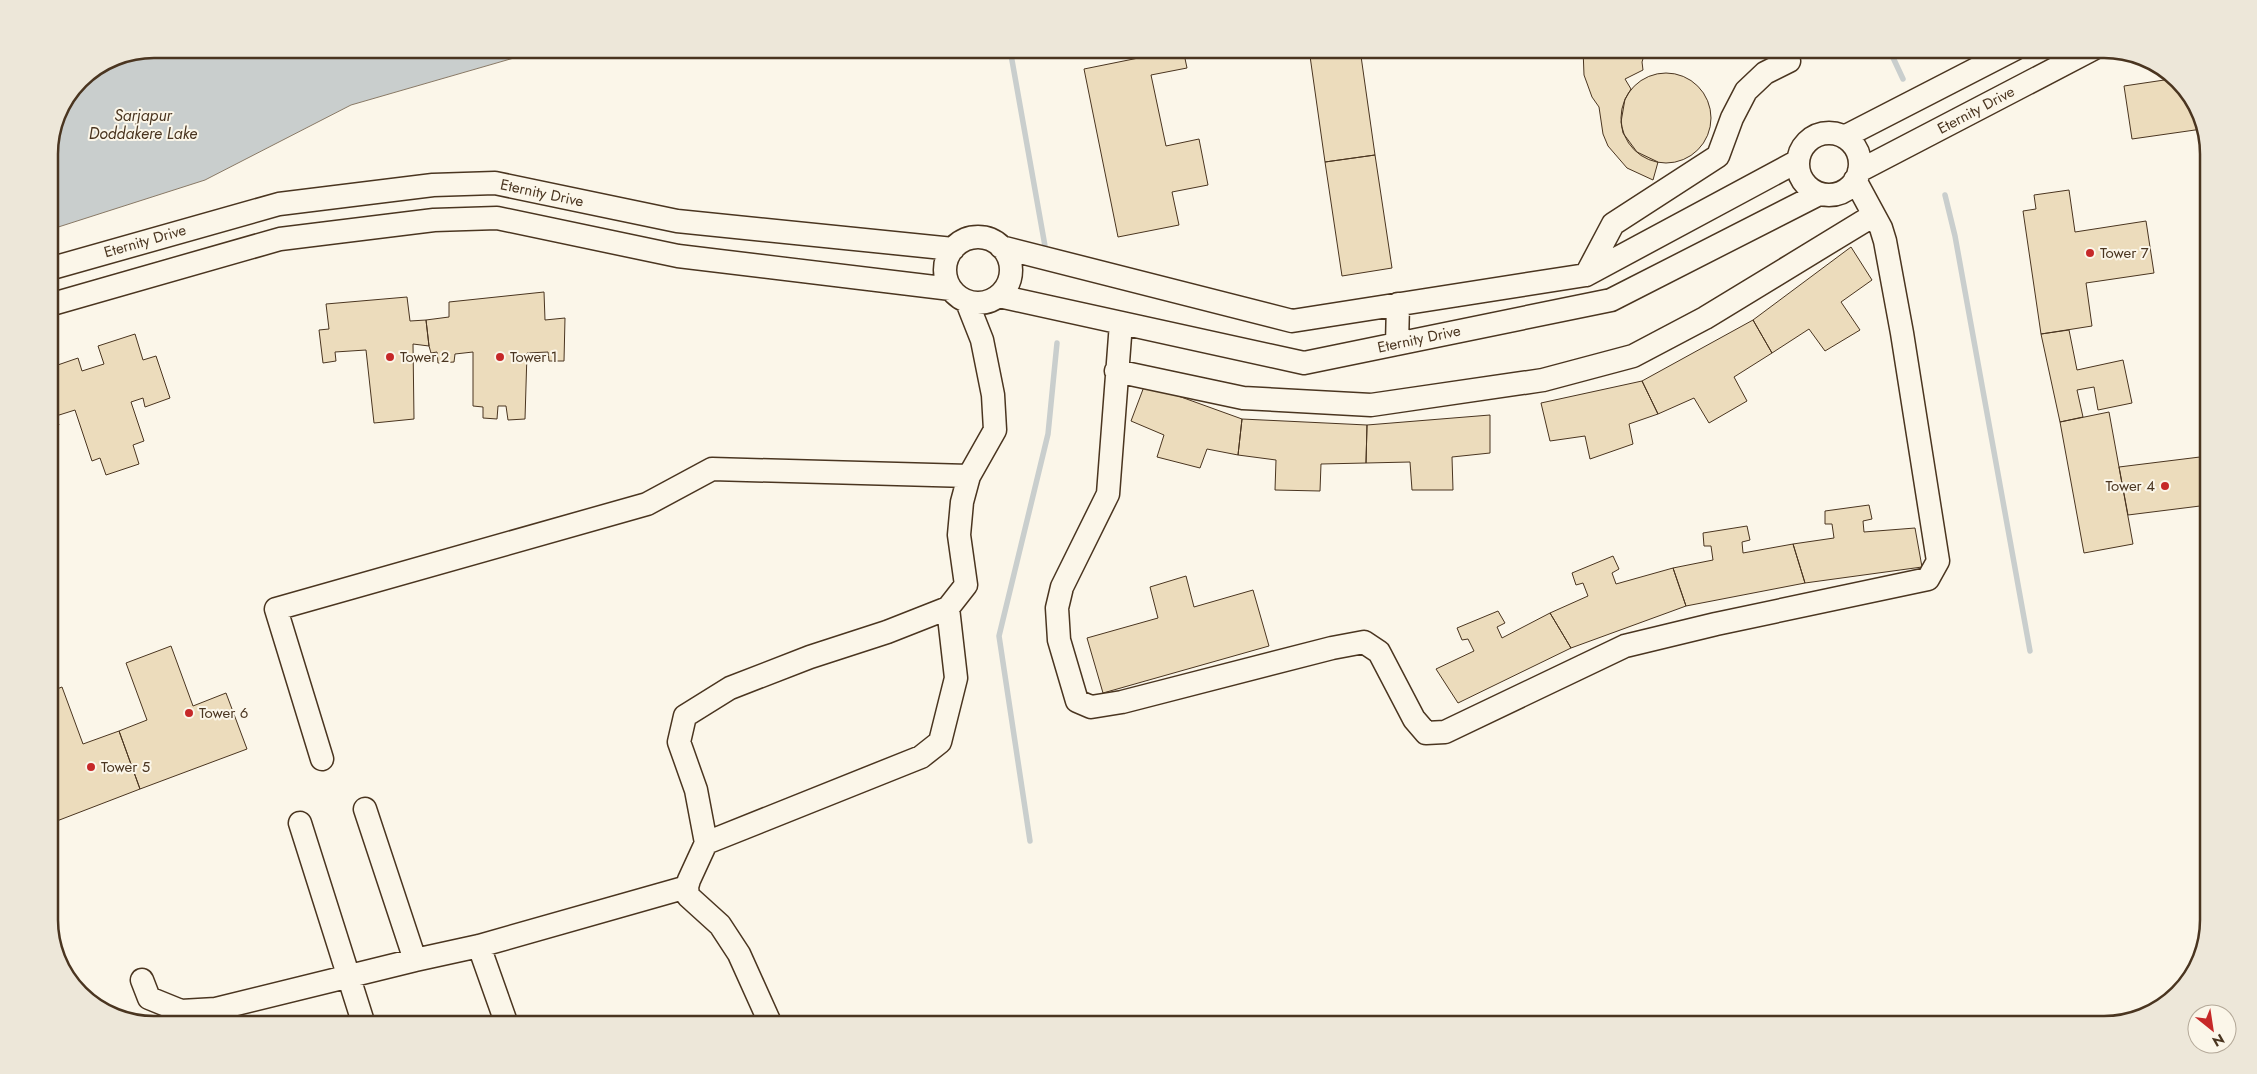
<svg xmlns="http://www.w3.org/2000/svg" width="2257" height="1074" font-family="Jost,sans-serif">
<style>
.water{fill:#c9cecd;stroke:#887966}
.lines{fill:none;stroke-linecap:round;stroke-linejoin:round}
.stream{stroke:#c9cecd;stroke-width:5.5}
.building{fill:#ecdcbc;stroke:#4a3520}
.minor-casing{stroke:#4a3520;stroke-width:25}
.minor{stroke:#fbf6e9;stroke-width:22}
.poi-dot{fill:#c62828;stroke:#fbf6e9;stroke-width:2}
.labels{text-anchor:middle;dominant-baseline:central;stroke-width:4;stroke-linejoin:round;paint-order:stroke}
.street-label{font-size:15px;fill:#4a3520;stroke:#fbf6e9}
.poi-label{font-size:15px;fill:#4a3520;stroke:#fbf6e9;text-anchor:start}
.water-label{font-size:16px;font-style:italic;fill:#4a3520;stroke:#fbf6e9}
.rim{fill:none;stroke:#4a3520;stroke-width:2.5}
</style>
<rect width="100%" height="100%" fill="#fbf6e9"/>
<path class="water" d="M153 49H545L351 105 205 180 49 230V147L59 107 80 79 114 57Z"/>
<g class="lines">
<path class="stream" d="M1010 49 1045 246
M1889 49 1903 79
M1945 195 1955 236 2030 651
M1030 841 999 636 1048 434 1057 343"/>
</g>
<path class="building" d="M1183 49 1187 68 1151 75 1166 146 1199 139 1208 185 1172 192 1179 225 1118 237 1084 69Z
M1309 49H1360L1375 155 1325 162Z
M1583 49H1646L1642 62 1643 70 1625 79 1631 89 1625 99 1621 122 1623 133 1637 152 1658 162 1653 180 1627 168 1608 146 1603 134 1599 107 1592 97 1584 75Z
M1621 118a45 45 0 1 1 90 0a45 45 0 1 1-90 0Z
M2171 79 2190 95 2202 129 2132 139 2124 86Z
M1375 155 1392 268 1342 276 1325 162Z
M2069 190 2075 232 2146 221 2154 273 2086 283 2092 326 2041 334 2023 211 2036 209 2034 195Z
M1851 247 1872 280 1841 302 1860 330 1825 351 1809 329 1772 353 1753 320Z
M544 292 545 320 565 318 564 361H549L548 352 527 353 525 419 508 420 506 406H498L497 419 483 418V407L473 406V352L455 354 454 362 438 363 437 352 431 353 429 346 426 320 449 317V302Z
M407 297 410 321 426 320 429 346 413 344 414 419 374 423 366 350 335 352 336 361 323 363 319 330 329 329 326 304Z
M1753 320 1772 353 1734 377 1747 401 1709 423 1694 398 1658 414 1642 381Z
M2069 330 2077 370 2123 360 2132 403 2098 410 2094 387 2077 390 2083 417 2060 422 2041 334Z
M135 334 143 360 156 356 170 398 145 407 143 398 131 402 144 441 133 445 139 464 106 475 100 458 92 461 75 410 56 416 59 425 52 430 49 421V386L51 385 49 368 78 358 82 371 104 364 98 346Z
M1642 381 1658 414 1629 424 1633 444 1590 459 1585 436 1550 441 1541 403Z
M1145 384 1242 419 1238 455 1207 449 1200 468 1157 457 1164 435 1131 421Z
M2109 412 2133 544 2084 553 2060 422Z
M1490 415V453L1452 457 1453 490H1412L1410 462 1366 463 1367 425Z
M1242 419 1367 425 1366 463 1321 464 1320 491 1275 490 1276 460 1238 455Z
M2208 456V505L2128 515 2119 467Z
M1869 505 1872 519 1863 521 1864 532 1915 528 1922 567 1805 583 1793 544 1834 538 1832 524H1825V511Z
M1747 526 1750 540 1742 542 1743 553 1793 544 1805 583 1686 606 1673 568 1713 560 1711 546H1704L1703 533Z
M1613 556 1619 569 1612 573 1616 584 1673 568 1686 606 1571 648 1550 613 1588 596 1583 583 1576 585 1572 573Z
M1186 576 1194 607 1253 590 1269 646 1103 693 1087 638 1158 618 1150 587Z
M1498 611 1505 623 1497 627 1502 638 1550 613 1571 648 1458 703 1436 669 1474 651 1468 639 1462 640 1457 628Z
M171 646 193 706 226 693 247 749 140 789 119 731 147 720 126 663Z
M62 687 83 744 119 731 140 789 49 824V692Z"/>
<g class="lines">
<g class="minor-casing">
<path id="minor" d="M1798 164a31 31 0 1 1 62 0a31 31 0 1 1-62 0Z
M1844 137 2015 49
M1859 171 2093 49
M945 270a33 33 0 1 1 66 0a33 33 0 1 1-66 0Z
M1001 247 1292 321 1586 275 1798 161
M49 269 279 204 433 185 495 183 677 221 953 249
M1586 275 1613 224 1718 156 1732 118 1746 91 1765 73 1789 61 1782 49
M999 296 1304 363 1611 300 1819 194
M49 305 280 239 434 220 497 218 678 256 951 289
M1121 323 1108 494 1062 587 1057 608 1059 640 1077 701 1091 707 1122 702 1332 648 1364 642 1379 652 1414 719 1426 733 1445 732 1625 646 1716 624 1928 579 1938 561 1902 333 1885 241 1881 228 1855 180
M1397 344 1398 304
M1116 371 1243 398 1371 405 1543 380 1633 356 1705 318 1874 215
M322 759 276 609 647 504 712 469 969 476 995 430 993 395 982 340 967 302
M365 809 415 960
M300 823 364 1025
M706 843 921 757 940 742 956 678 948 608
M479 946 507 1025
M142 980 149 998 181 1011 216 1009 415 960 479 946 687 887
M771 1025 739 954 720 925 688 896 687 887 689 880 706 843 696 790 679 742 685 716 730 688 810 657 887 632 948 608 966 585 959 535 962 502 969 476"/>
</g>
<use href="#minor" class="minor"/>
</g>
<g class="poi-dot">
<circle cx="2090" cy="253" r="5"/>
<circle cx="390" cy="357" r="5"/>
<circle cx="500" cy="357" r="5"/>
<circle cx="2165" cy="486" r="5"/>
<circle cx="189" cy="713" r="5"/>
<circle cx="91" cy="767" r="5"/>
</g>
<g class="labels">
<g class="street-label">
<text transform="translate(1976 110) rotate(-28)">Eternity Drive</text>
<text transform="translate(542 193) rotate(12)">Eternity Drive</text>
<text transform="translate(145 241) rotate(-16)">Eternity Drive</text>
<text transform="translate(1419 339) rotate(-12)">Eternity Drive</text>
</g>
<g class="poi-label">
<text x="2100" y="253">Tower 7</text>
<text x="400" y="357">Tower 2</text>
<text x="510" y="357">Tower 1</text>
<text x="2155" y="486" text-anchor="end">Tower 4</text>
<text x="199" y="713">Tower 6</text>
<text x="101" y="767">Tower 5</text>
</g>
<g class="water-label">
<text x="143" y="115">Sarjapur<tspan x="143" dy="18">Doddakere Lake</tspan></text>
</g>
</g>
<path d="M0 0H2257V1074H0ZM154 58H2104A96 96 0 0 1 2200 154V920A96 96 0 0 1 2104 1016H154A96 96 0 0 1 58 920V154A96 96 0 0 1 154 58Z" fill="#ede7d9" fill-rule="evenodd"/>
<path class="rim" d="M154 58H2104A96 96 0 0 1 2200 154V920A96 96 0 0 1 2104 1016H154A96 96 0 0 1 58 920V154A96 96 0 0 1 154 58Z"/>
<g transform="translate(2212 1029) rotate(150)"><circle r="24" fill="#fbf6e9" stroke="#b4a999"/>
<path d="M0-4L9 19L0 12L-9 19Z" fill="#c62828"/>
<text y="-8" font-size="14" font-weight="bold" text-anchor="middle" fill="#4a3520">N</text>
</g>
</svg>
